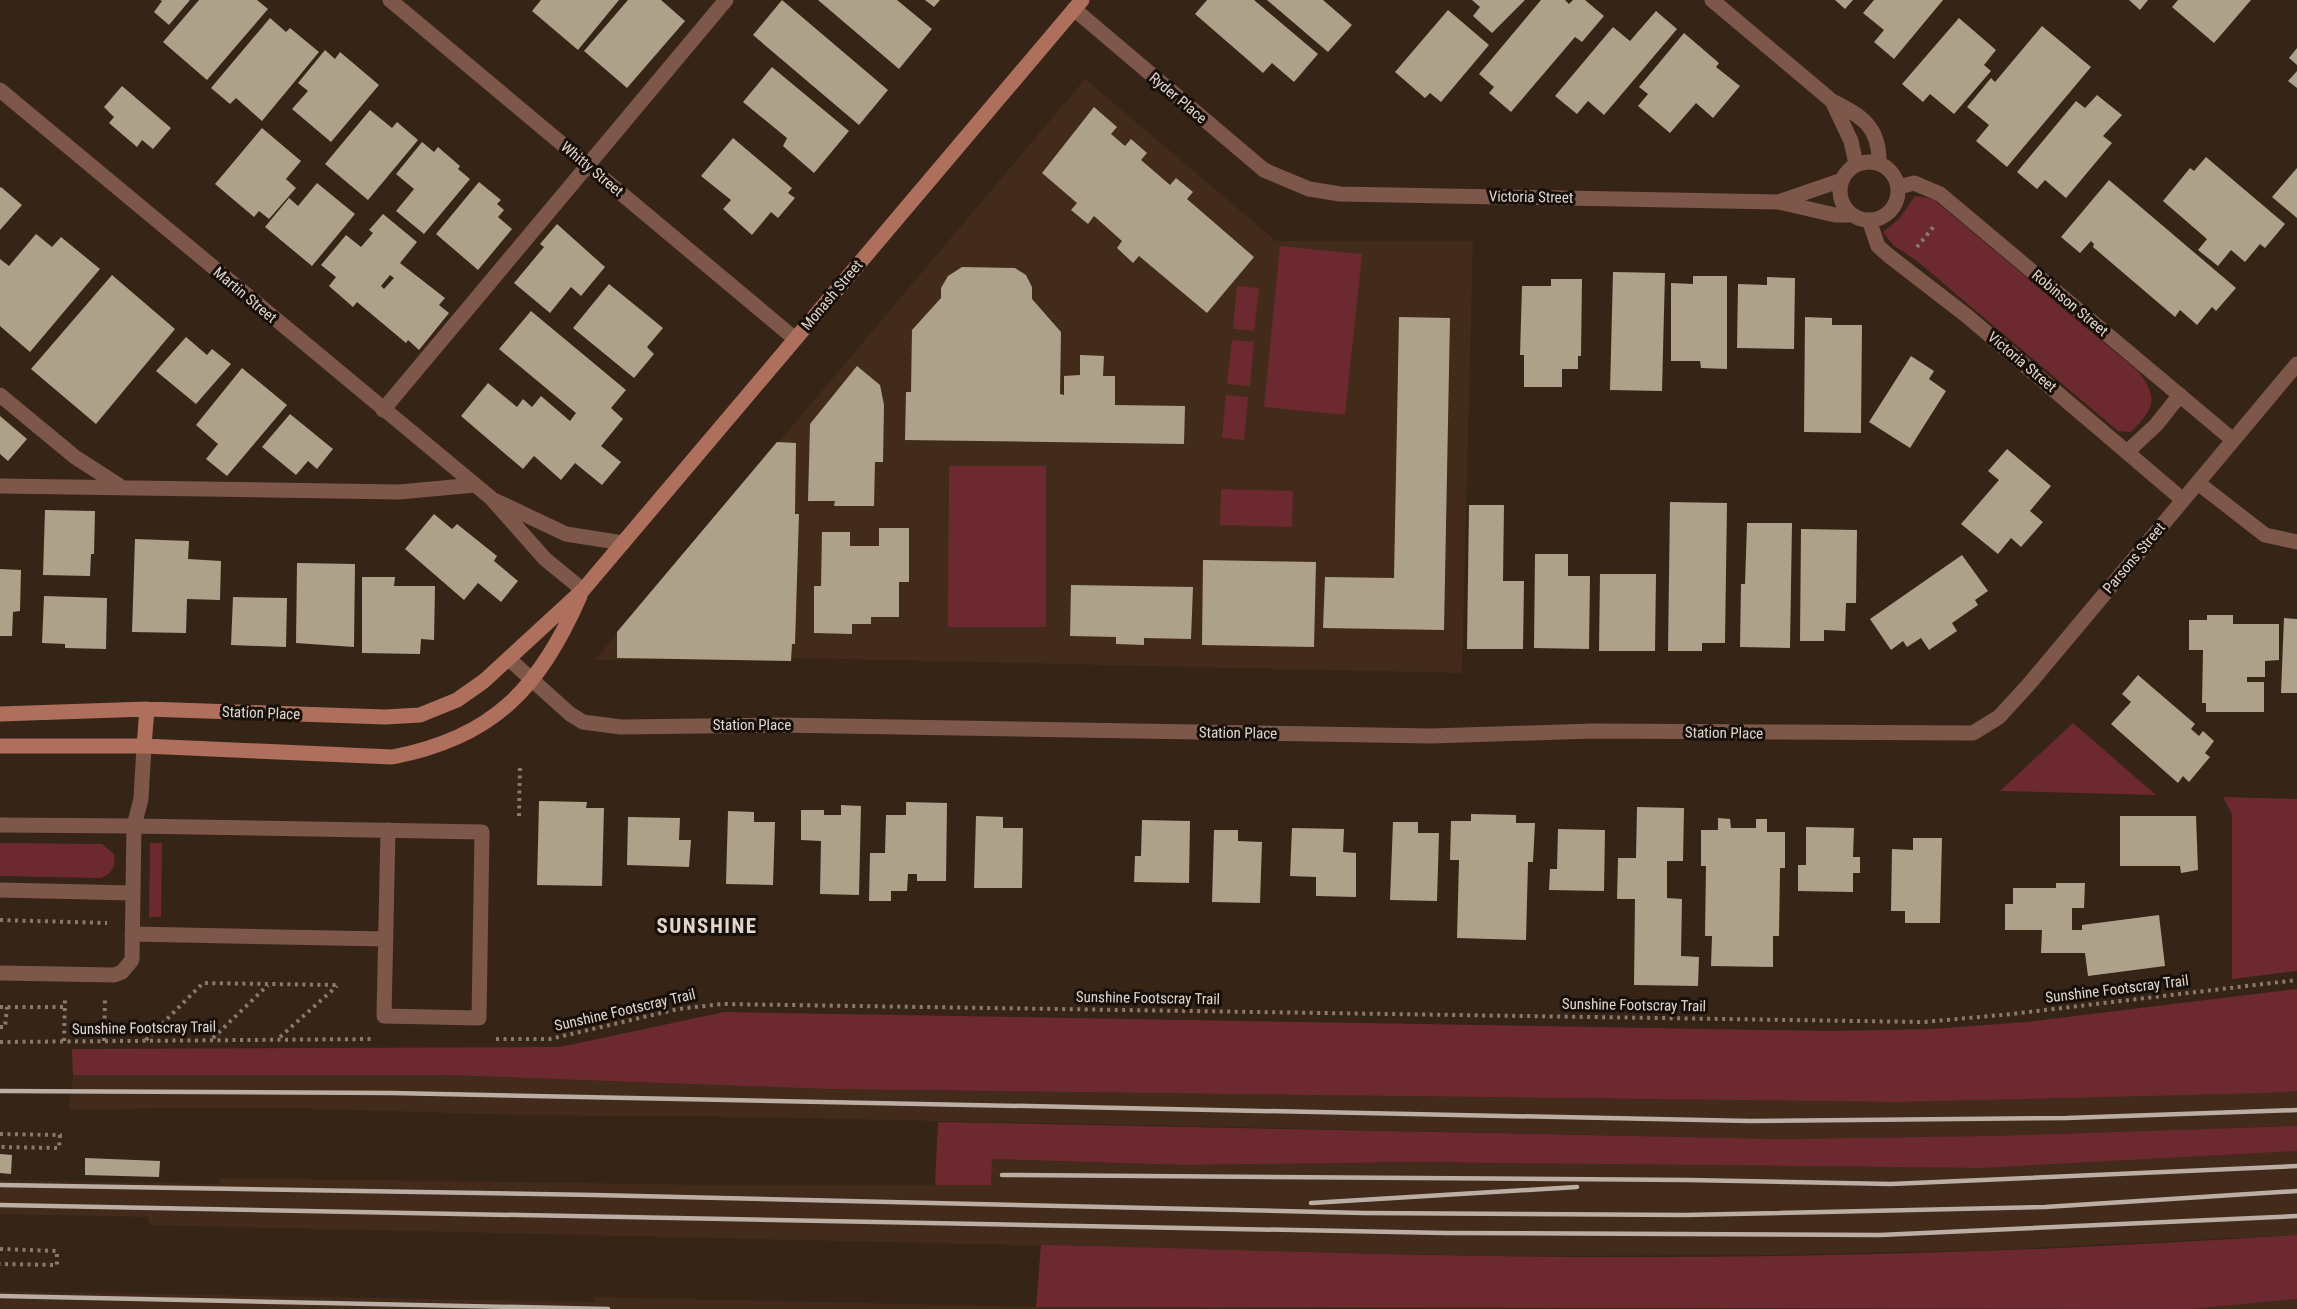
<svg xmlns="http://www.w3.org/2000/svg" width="2297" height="1309" font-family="'Roboto Condensed',sans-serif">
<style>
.built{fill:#422b1a}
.green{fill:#6d2930}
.building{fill:#aea18a;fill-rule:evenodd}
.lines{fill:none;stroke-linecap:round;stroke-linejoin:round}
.path{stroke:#887a6e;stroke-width:4;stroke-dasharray:3 4.5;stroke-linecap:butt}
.lane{stroke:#7e574b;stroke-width:15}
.street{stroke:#7e574b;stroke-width:15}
.secondary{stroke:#ae705d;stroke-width:15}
.rail{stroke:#bbafa5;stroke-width:4.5}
.labels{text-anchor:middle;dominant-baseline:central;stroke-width:6;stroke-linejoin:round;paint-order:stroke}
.street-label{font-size:15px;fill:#e1d6cd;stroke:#170f09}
.district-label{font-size:21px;font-weight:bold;letter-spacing:1.5px;fill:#e1d6cd;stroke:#170f09}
</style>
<rect width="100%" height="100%" fill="#362416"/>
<path class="built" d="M1085 79 1276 241H1473L1462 673 795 658 595 660Z
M73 1075H446L827 1089 1898 1102 2297 1091V1126L1990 1136 1784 1139 753 1117 515 1115 285 1108 69 1109Z
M2297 1151V1235L1991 1250 1774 1255 1490 1256 149 1225 148 1217 0 1214V1180L219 1184 220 1178 719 1185H990L992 1159 1187 1165 1412 1162 1982 1168Z
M0 1291 594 1302V1297L1036 1307 1359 1309H0Z
M2297 1299V1309H2186H2191Z"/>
<path class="green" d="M1915 196 1933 199 2139 372C2159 400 2154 408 2131 432L2118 431 1917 261 1893 245 1883 232 1899 219Z
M1280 246 1362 254 1345 415 1264 407Z
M1237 286 1259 288 1254 331 1233 329Z
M1232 340 1254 342 1250 386 1227 384Z
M1226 395 1248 397 1244 440 1222 438Z
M949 466H1046V627H948Z
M1221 489 1293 491 1292 527 1220 525Z
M2073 723 2156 795 2000 791Z
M2223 797 2297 799V971L2232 979V814Z
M0 843 102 844 114 854C116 866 113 873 101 878L0 876Z
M150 843H162L161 917H149Z
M2297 989V1091L2266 1093 1898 1102 827 1089 446 1075H73L72 1049 560 1047 724 1012 1830 1031 1932 1029 2026 1022Z
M938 1122 1784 1139 1990 1136 2297 1126V1151L1982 1168 1412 1162 1187 1165 992 1159 991 1185H935Z
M2297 1235V1299L2191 1309 1036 1307 1041 1245C1190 1248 1340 1254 1489 1256 1758 1260 2029 1253 2297 1235Z"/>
<path class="building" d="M160 0H190L169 25 154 12 162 1Z
M199 0H257L268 9 207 80 163 42Z
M541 0H619L578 50 532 11Z
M628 0H661L685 21 627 88 584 51Z
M782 0 888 90 859 125 753 35Z
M818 0H897L932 29 899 69Z
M925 0H940L934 7Z
M1207 0H1254L1318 54 1294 82 1272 63 1263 73 1195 14Z
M1267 0H1323L1352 25 1328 52Z
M1472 0H1525L1492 33 1473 16 1480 7Z
M1541 0H1565L1569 4 1573 0H1585L1604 16 1582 42 1575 37 1511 112 1489 93 1494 87 1479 74Z
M1835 0H1853L1845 9Z
M1874 0H1943L1894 59 1874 42 1884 30 1863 13Z
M2129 0H2148L2140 10Z
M2178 0H2251L2214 43 2172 7Z
M1448 10 1489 45 1441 102 1430 93 1425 98 1395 72Z
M1656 11 1677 29 1604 115 1588 101 1577 114 1555 96 1613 27 1630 41Z
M270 18 286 32 290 28 319 52 262 121 236 98 230 104 211 88Z
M1959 18 1996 50 1984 65 1991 71 1954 114 1930 94 1923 102 1902 84Z
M2042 26 2091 67 2007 167 1976 141 1989 125 1967 107 1991 78 1995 82Z
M1684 33 1719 63 1716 67 1740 86 1713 118 1696 103 1670 133 1638 106 1648 94 1639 87Z
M2297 48V65L2289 58Z
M325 50 335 59 340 52 379 85 331 142 292 109 308 91 298 83Z
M772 67 849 131 814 173 783 146 787 138 743 102Z
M2297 71V88L2288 81Z
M122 86 171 128 153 149 142 140 137 147 109 123 114 117 104 107Z
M2097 95 2122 115 2103 136 2112 143 2066 198 2045 180 2037 189 2017 172 2076 101 2085 108Z
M1094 107 1117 127 1111 134 1125 146 1131 139 1147 153 1141 160 1170 185 1176 178 1193 192 1187 199 1254 257 1207 313 1139 256 1133 263 1117 248 1122 241 1094 216 1088 224 1071 210 1077 203 1042 173Z
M370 110 392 128 397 122 418 140 368 200 325 164Z
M262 128 301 161 286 179 296 188 269 219 259 211 254 217 215 184Z
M733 138 792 188 788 193 795 198 778 218 771 212 752 235 723 209 731 200 701 176Z
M422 142 434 152 438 147 460 166 458 169 470 179 424 234 396 211 414 189 396 174Z
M2206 157 2285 224 2265 248 2260 244 2245 262 2231 250 2218 266 2198 250 2207 239 2163 201 2190 168 2194 171Z
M2297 168V218L2272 197Z
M2109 180 2236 288 2216 311 2212 307 2197 325 2180 310 2175 317 2093 247 2094 244 2091 241 2080 253 2061 237Z
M479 182 501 200 497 204 504 210 498 217 512 229 478 270 436 234Z
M317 183 355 214 312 266 265 227 289 198 298 206Z
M1 187 22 205 0 230V188Z
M383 214 417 242 400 263 445 298 439 305 449 313 419 350 408 340 406 343 357 302 353 307 329 286 336 277 321 265 346 235 361 247 373 233 369 230ZM390 275 394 278 384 289 381 286Z
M557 224 605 267 581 296 571 287 550 313 514 283 544 247 540 244Z
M36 234 52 247 61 237 100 269 30 352 0 326V259L9 266Z
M962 267 1015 268 1026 275 1032 287V299L1061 332 1060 394 1064 395V376L1080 375V355L1104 356 1103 376H1115V405L1185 406 1184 444 905 440 906 392H911L912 330 941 298V288L948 276Z
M1613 272 1665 273 1662 391 1610 390Z
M112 275 175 329 96 424 31 369Z
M1693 276H1727V369L1701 368 1700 361H1671V283L1693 284Z
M1767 277 1795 278 1794 349 1737 348 1738 284 1767 285Z
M1551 279H1582L1581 356H1578V369H1562V387H1524V355H1520L1522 286H1551Z
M609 284 663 328 647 347 654 354 634 378 573 328Z
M531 311 626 390 611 408 623 419 601 446 621 462 602 485 575 463 561 480 534 456 523 469 461 416 488 383 517 407 523 399 532 407 541 396 570 421 576 413 499 349Z
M1399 317 1450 318 1444 630 1323 628 1325 577 1394 578Z
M1805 317 1832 318V325H1862L1861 433 1804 432Z
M186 337 207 355 212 349 231 364 196 404 156 371Z
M1911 356 1934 371 1929 379 1946 391 1910 448 1869 422Z
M857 366 880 385 884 405 883 462H875L874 506H834L835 501H808L810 424Z
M242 368 287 405 227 476 206 459 218 444 196 425Z
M290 414 333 449 317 469 308 461 296 475 262 447Z
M0 416 27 439 8 461 0 454Z
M777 442 796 443 795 514H799L795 644H792L791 661 617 658V632Z
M2007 449 2051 486 2030 511 2043 522 2021 547 2011 538 1998 554 1961 524 1999 480 1988 471Z
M1670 502 1727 503 1725 643H1702V651H1668Z
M1469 505H1504L1503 581H1524L1523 649H1467Z
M45 510 95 511 94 554H91L90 576 43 575Z
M434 514 452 529 457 524 497 556 494 561 518 581 501 602 478 583 464 600 405 549Z
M1747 523H1792L1790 648 1740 647 1741 584H1745Z
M879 528H909V582H899V617H871V624H852V634L814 633V586H821L822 532H850V546H879Z
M1801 529 1857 530 1856 603H1846L1845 631 1824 630V641H1800Z
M135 539 189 541 188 559 221 561 220 600 187 599 186 633 132 632Z
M1535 554H1568V576H1590L1589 649 1534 648Z
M1962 555 1988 591 1975 600 1978 605 1952 623 1957 631 1929 650 1921 638 1907 647 1903 641 1891 650 1870 619Z
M1203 560 1316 562 1314 647 1202 645Z
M297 563 355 564 354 647 296 643Z
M0 569 21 570 20 611 13 612 12 636H0Z
M1600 574H1656L1655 651H1599Z
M362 577H395L394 586H435L434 640 421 639 420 654 362 653Z
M1071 585 1193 587 1191 639 1144 638V645L1116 644V637L1070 636Z
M44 596 107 598 106 649 65 648V644L42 643Z
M233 597 287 598 286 647 231 645Z
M2207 615H2233V624H2279V660L2265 661V677H2247V682H2264V712H2206V703H2202L2203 650H2189V620H2207Z
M2284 618 2297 619V693H2281Z
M2138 675 2195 724 2191 729 2199 736 2203 731 2214 741 2205 753 2210 757 2189 782 2183 776 2178 783 2111 724 2131 702 2122 694Z
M539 801 587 802 586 808H604L602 886 537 885Z
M906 802 947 803 946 881H917V874H908L907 891H891V901H869L870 853H885L886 815H906Z
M841 805 861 806 859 895 820 894 821 841 801 840V810H824V815H841Z
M1637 807 1684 808 1683 861H1667V898L1682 899 1681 956 1699 957 1698 986 1634 985 1635 899H1617L1618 858H1636Z
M728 811 754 812V822H775L773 885 726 884Z
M1471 814 1516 815V823H1535L1533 862H1528L1526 940 1457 938 1459 860H1450L1451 821H1471Z
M976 816 1003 817V828H1023L1022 888H974Z
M2120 816H2196L2198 870 2181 873 2180 866H2120Z
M628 817 680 818 679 840H691L689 867 627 865Z
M1718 818 1730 819 1731 828H1756V819H1767V832H1785V868H1780L1779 936H1773V967L1711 966 1712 936H1705L1706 866H1701V830H1718Z
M1142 820 1190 821 1189 883 1134 882 1135 856H1141Z
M1393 822H1418V833H1439L1437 901 1390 900Z
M1806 827 1854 828 1853 857H1860V873H1853V892L1798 891V865H1806Z
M1292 828 1344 829 1343 852 1356 853V897L1316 896V877L1290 876Z
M1558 829 1605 830 1604 891 1549 890 1550 869H1557Z
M1214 830H1238V841L1262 842 1260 903 1212 902Z
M1913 838H1942L1940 923H1905V911H1891L1892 849 1913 850Z
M2056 883H2085L2084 908H2072V930H2082V925L2159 915 2165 966 2088 976 2085 953H2041L2042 930H2005V904H2013V888H2056Z
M0 1154 12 1155 11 1174 0 1173Z
M85 1158 160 1161 159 1177 85 1175Z"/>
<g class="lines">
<path class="path" d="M1917 247 1935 225
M519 816 520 764
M0 920 107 923
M0 1007H64
M0 1027H5L7 1007
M280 1037 337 986
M213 1038 268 985
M496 1039H550L678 1009 722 1004 1924 1022 2012 1014 2297 980
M146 1040 203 983 337 985
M64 1041 65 999
M104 1041 105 1000
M0 1042 371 1039
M0 1134 60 1135 59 1148 0 1147
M0 1249 57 1251V1265L0 1264"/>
<path class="lane" d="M0 395 75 457 120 486
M383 410 726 0
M2127 452 2156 425 2180 395
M0 486 399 492 475 485
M0 825 134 826 141 799 144 746
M0 890 133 893
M132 934 386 939
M0 973 114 975 122 972 132 960 134 826 482 832 479 1018 384 1016 388 830"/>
<path class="street" d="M390 0 794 338
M1712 0 1832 101C1862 116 1880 127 1879 163
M1074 9 1264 170 1309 189 1340 194 1779 202 1835 215H1852
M0 90 491 498 545 559 583 590
M1832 101 1851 141 1856 164
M1840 191a29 29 0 1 1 58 0a29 29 0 1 1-58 0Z
M1899 187 1914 183 1940 194 2233 440
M1781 201 1842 180
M1869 220 1878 246 1888 255 1967 316 2183 500
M2198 483 2265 535 2297 542
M496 501 566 534 623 543
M509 659 570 714 583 722 621 727 778 725 1431 736 1593 731 1973 733 1999 717 2030 683 2297 364"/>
<path class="secondary" d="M0 714 147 709 385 717 420 715 457 700 484 681 583 590 1082 0
M0 746H144L392 757C494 738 540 687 580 596
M144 746 147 709"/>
<path class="rail" d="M0 1091 392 1093 1750 1121 2067 1118 2297 1110
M1002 1175 1688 1180 1891 1184 2297 1166
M0 1185 594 1195 1363 1213 1685 1215 2045 1207 2297 1191
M1311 1203 1577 1187
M0 1205 1446 1233 1880 1235 2297 1216
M0 1296 608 1309"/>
</g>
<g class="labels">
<g class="street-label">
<text transform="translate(1178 98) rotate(40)">Ryder Place</text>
<text transform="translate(592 169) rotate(40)">Whitty Street</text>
<text transform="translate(1531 197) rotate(1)">Victoria Street</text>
<text transform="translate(245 295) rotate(40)">Martin Street</text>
<text transform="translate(832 295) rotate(-50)">Monash Street</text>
<text transform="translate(2070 303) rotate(40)">Robinson Street</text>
<text transform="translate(2022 362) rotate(40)">Victoria Street</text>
<text transform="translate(2134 558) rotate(-50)">Parsons Street</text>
<text transform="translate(261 713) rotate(2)">Station Place</text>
<text x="752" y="725">Station Place</text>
<text transform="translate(1238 733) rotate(1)">Station Place</text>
<text transform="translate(1724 733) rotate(1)">Station Place</text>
<text transform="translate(2117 989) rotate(-7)">Sunshine Footscray Trail</text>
<text transform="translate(1148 998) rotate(1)">Sunshine Footscray Trail</text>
<text transform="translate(1634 1005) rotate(1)">Sunshine Footscray Trail</text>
<text transform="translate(625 1010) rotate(-13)">Sunshine Footscray Trail</text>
<text transform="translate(144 1028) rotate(-1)">Sunshine Footscray Trail</text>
</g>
<g class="district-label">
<text x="707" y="926">SUNSHINE</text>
</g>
</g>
</svg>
